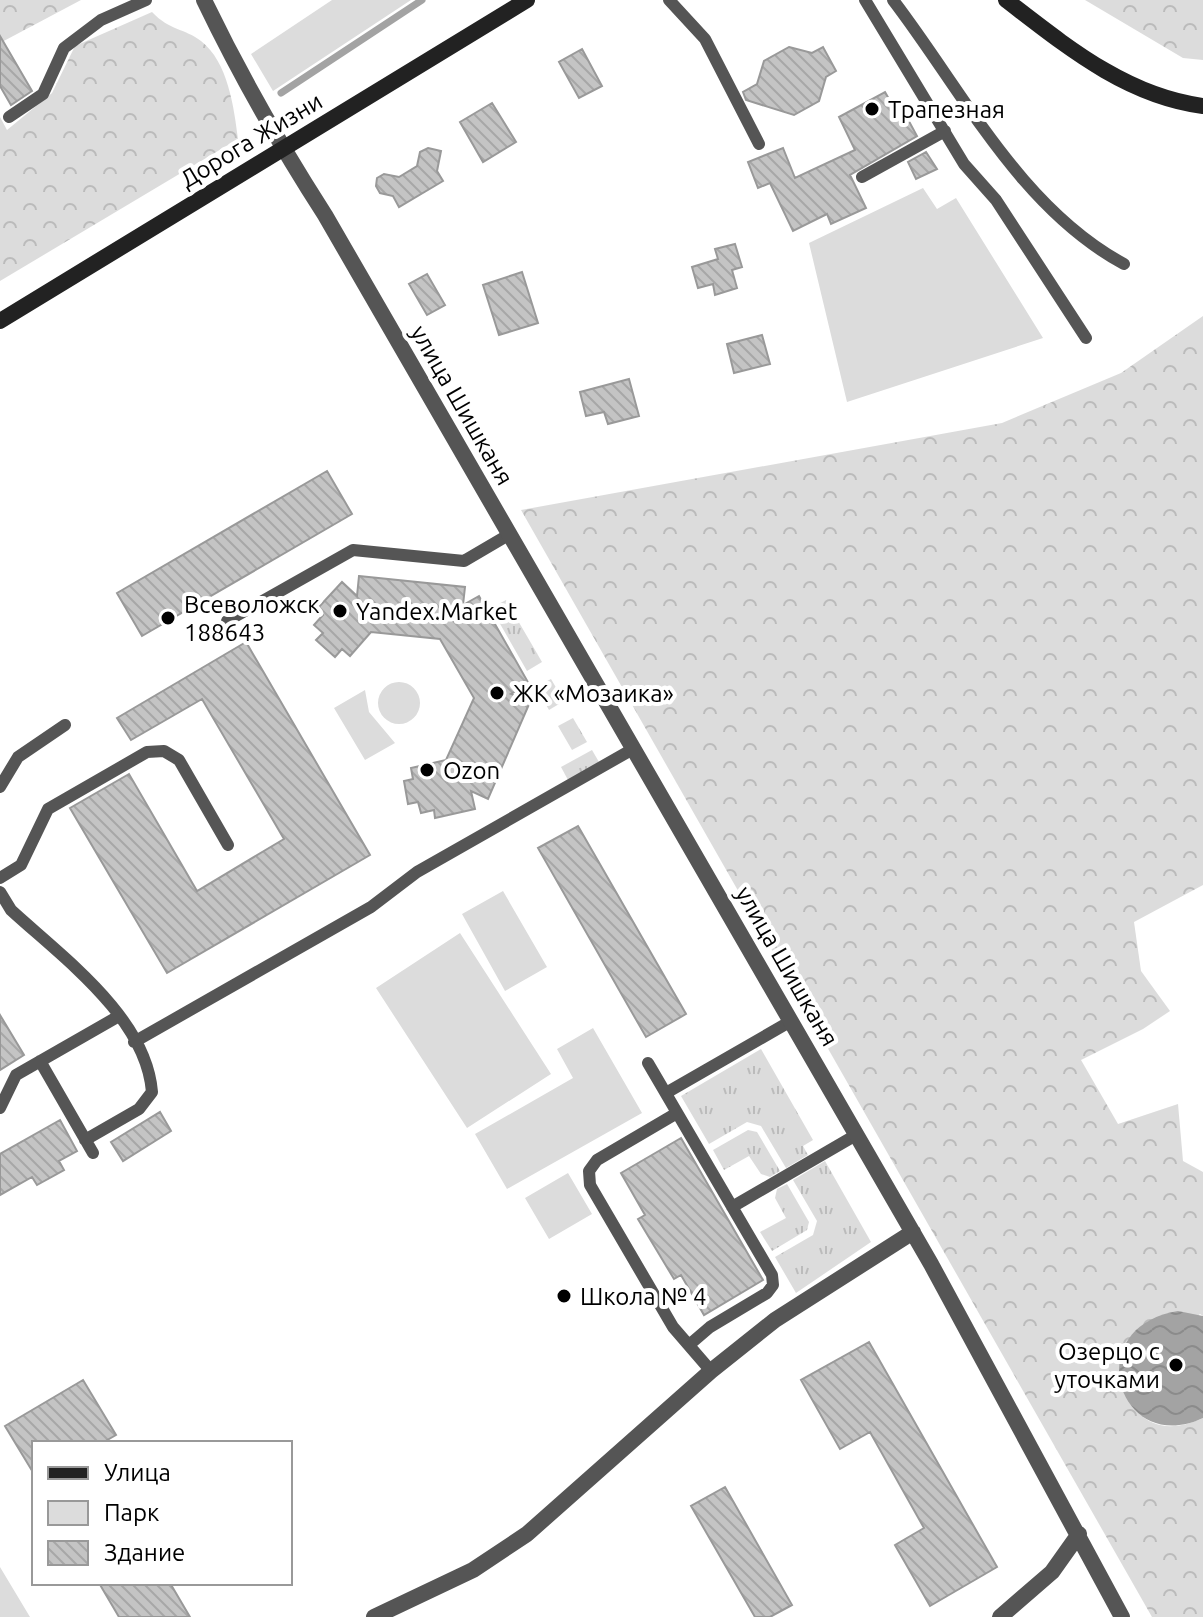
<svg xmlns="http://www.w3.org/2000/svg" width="1203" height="1617" font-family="Ubuntu,sans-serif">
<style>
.grass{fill:url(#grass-tufts)}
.forest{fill:url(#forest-crowns)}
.green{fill:#dcdcdc}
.water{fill:url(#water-waves)}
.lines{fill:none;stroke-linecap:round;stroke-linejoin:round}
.stream{stroke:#a3a3a3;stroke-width:7}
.building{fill:url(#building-back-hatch);stroke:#999;stroke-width:2}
.service{stroke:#555;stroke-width:12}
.minor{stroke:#555;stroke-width:16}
.secondary{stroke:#222;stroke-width:16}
.poi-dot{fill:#000;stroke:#fff;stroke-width:3}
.labels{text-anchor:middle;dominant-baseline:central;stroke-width:8;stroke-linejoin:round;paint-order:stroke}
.poi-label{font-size:24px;fill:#000;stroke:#fff;text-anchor:start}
.street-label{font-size:24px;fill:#000;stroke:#fff}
</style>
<defs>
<pattern id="grass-tufts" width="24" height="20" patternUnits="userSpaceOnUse" patternTransform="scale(2)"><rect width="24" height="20" fill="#dcdcdc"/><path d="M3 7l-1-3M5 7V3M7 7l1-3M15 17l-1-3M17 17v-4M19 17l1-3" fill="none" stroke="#bbb"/></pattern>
<pattern id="forest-crowns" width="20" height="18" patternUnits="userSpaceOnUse" patternTransform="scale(2)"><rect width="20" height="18" fill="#dcdcdc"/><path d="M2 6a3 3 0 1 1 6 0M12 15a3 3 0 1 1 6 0" fill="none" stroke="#bbb"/></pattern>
<pattern id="water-waves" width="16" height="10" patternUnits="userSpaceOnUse" patternTransform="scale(2)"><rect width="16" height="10" fill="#a3a3a3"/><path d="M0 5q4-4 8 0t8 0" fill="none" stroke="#8b8b8b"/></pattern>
<pattern id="building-back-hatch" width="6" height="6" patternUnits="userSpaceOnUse" patternTransform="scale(2)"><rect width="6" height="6" fill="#c4c4c4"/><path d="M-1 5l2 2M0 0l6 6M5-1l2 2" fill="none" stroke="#a7a7a7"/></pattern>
</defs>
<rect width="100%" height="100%" fill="#fff"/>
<path class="grass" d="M506 600 542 662 527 671 491 608Z
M551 679 564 701 549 710 536 687Z
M573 718 587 742 572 750 558 726Z
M592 750 599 762 568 780 561 767Z
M761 1049 813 1140 803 1146 808 1155 786 1168 761 1126 747 1122 709 1144 681 1096Z
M748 1130 757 1132 780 1171 770 1177 761 1174 749 1156 724 1170 713 1150Z
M825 1161 871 1242 796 1293 775 1257 813 1235 817 1221 793 1180Z
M787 1184 809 1222 807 1230 772 1251 760 1232 786 1218 775 1198 777 1189Z"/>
<path class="forest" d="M0 0H81L0 43Z
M1085 0H1203V60L1183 58Z
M152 12C170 31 184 28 201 41 228 62 234 107 238 139L0 281V117L7 130 52 93 75 46Z
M1203 316V885L1134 922 1141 971 1170 1011 1143 1029 1081 1060 1118 1124 1178 1104 1183 1161 1203 1172V1316L1200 1314 1119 1376C1132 1420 1159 1438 1203 1418V1617H1152L521 510 1002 423 1121 373Z"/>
<path class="green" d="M332 0H411L273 91 251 54Z
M923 188 937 209 956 198 1043 338 847 402 809 243Z
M378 703a21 21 0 1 1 42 0a21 21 0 1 1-42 0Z
M365 690 369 712 395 743 365 760 334 708Z
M503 891 547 967 505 991 462 914Z
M460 933 551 1074 467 1128 376 988Z
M593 1028 642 1113 507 1189 475 1134 573 1078 557 1049Z
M568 1173 592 1214 549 1239 525 1198Z
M0 1567 30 1617H0Z"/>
<path class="water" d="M1178 1311 1203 1316V1418C1118 1458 1078 1327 1178 1311Z"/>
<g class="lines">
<path class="stream" d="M281 93 422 0"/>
</g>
<path class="building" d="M0 36 32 91 11 105 0 86Z
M789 47 812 53 823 47 836 71 826 77 819 101 794 115 746 100 743 92 757 84 764 61Z
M582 49 602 86 579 98 559 62Z
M885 92 898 115 904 112 917 136 850 175 866 208 831 224 827 214 793 231 770 183 758 188 748 162 783 148 795 178 855 150 839 117Z
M492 103 516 142 483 162 460 122Z
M428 148 441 151 437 171 443 181 399 207 393 196 380 193 376 186 377 178 384 174 399 177 417 166 420 152Z
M926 152 937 169 916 179 908 162Z
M735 244 742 267 732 270 737 288 715 295 713 284 698 288 692 267 718 259 715 249Z
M522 272 538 323 499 335 483 285Z
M427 274 445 305 427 315 409 284Z
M762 335 770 364 734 373 727 344Z
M629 379 639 416 608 424 604 412 586 416 580 392Z
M327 471 352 514 142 636 117 593Z
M359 576 465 587 463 605 479 596 529 684 511 694 530 702 488 799 471 791 475 809 435 818 434 810 421 813 418 802 408 804 404 781 413 779 411 768 446 760 474 698 440 639 371 632 350 656 342 649 335 657 316 640 323 633 314 625 323 615 317 609 342 582 357 596Z
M246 642 370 855 167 973 70 808 129 774 197 891 284 839 202 699 131 740 117 718Z
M578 826 686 1014 646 1037 538 848Z
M0 1015 24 1055 0 1070Z
M160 1112 171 1131 123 1161 111 1142Z
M60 1120 77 1151 59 1161 64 1170 37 1185 32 1177 0 1195V1154Z
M681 1138 763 1280 704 1315 681 1275 674 1279 638 1219 645 1215 621 1173Z
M869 1342 997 1567 930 1606 895 1545 924 1528 870 1432 840 1449 801 1380Z
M83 1380 116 1435 102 1443H34V1474L5 1426Z
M725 1487 792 1605 770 1617H755L691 1506Z
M99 1583H170L190 1617H119Z"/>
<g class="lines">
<path class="service" d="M669 0 705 39 759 144
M865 0 964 164 996 200 1086 338
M893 0C962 90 1020 208 1124 264
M9 117 43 94 64 48 101 20 146 0
M862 177 945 131
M227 621 353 550 464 561 510 534
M0 787 18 757 65 725
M0 878 21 865 48 809 147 752 164 751 179 760 228 845
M0 892 11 910C62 957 146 1017 152 1092L139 1109 85 1140
M134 1042 371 907 417 872 633 749
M40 1061 93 1153
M648 1063 772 1275 773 1285 767 1293 710 1327 689 1345
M666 1093 791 1021
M0 1108 16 1075 119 1016
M677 1113 597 1160 589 1171 590 1185 673 1327 711 1371
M732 1207 856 1135"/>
<path class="minor" d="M204 0C240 75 280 145 325 215L931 1264 1122 1617
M374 1617 473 1570 527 1534 711 1371 775 1320 913 1232
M1000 1617 1052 1572 1079 1534"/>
<path class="secondary" d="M1006 0C1066 46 1126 96 1203 106
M0 321 527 0"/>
</g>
<g class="poi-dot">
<circle cx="872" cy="109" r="8"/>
<circle cx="340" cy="611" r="8"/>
<circle cx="168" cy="618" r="8"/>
<circle cx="497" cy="693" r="8"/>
<circle cx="427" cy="770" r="8"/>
<circle cx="564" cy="1296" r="8"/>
<circle cx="1176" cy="1365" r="8"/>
</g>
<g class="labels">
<g class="poi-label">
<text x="888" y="109">Трапезная</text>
<text x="184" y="604">Всеволожск<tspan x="184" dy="28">188643</tspan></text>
<text x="356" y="611">Yandex.Market</text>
<text x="513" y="693">ЖК «Мозаика»</text>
<text x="443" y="770">Ozon</text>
<text x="580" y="1296">Школа № 4</text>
<text x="1160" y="1351" text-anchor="end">Озерцо с<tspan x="1160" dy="28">уточками</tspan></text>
</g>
<g class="street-label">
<text transform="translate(251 140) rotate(-31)">Дорога Жизни</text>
<text transform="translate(462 405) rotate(60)">улица Шишканя</text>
<text transform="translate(787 966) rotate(60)">улица Шишканя</text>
</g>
</g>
<rect x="32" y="1441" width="260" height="144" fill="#ffffff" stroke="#999999" stroke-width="2"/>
<rect x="48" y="1467" width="40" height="12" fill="#222222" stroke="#999999" stroke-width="2"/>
<text x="104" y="1481" font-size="24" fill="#000000">Улица</text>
<rect x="48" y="1501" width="40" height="24" fill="#dcdcdc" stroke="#999999" stroke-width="2"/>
<text x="104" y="1521" font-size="24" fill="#000000">Парк</text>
<rect x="48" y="1541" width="40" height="24" fill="url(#building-back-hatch)" stroke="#999999" stroke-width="2"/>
<text x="104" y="1561" font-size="24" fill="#000000">Здание</text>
</svg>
